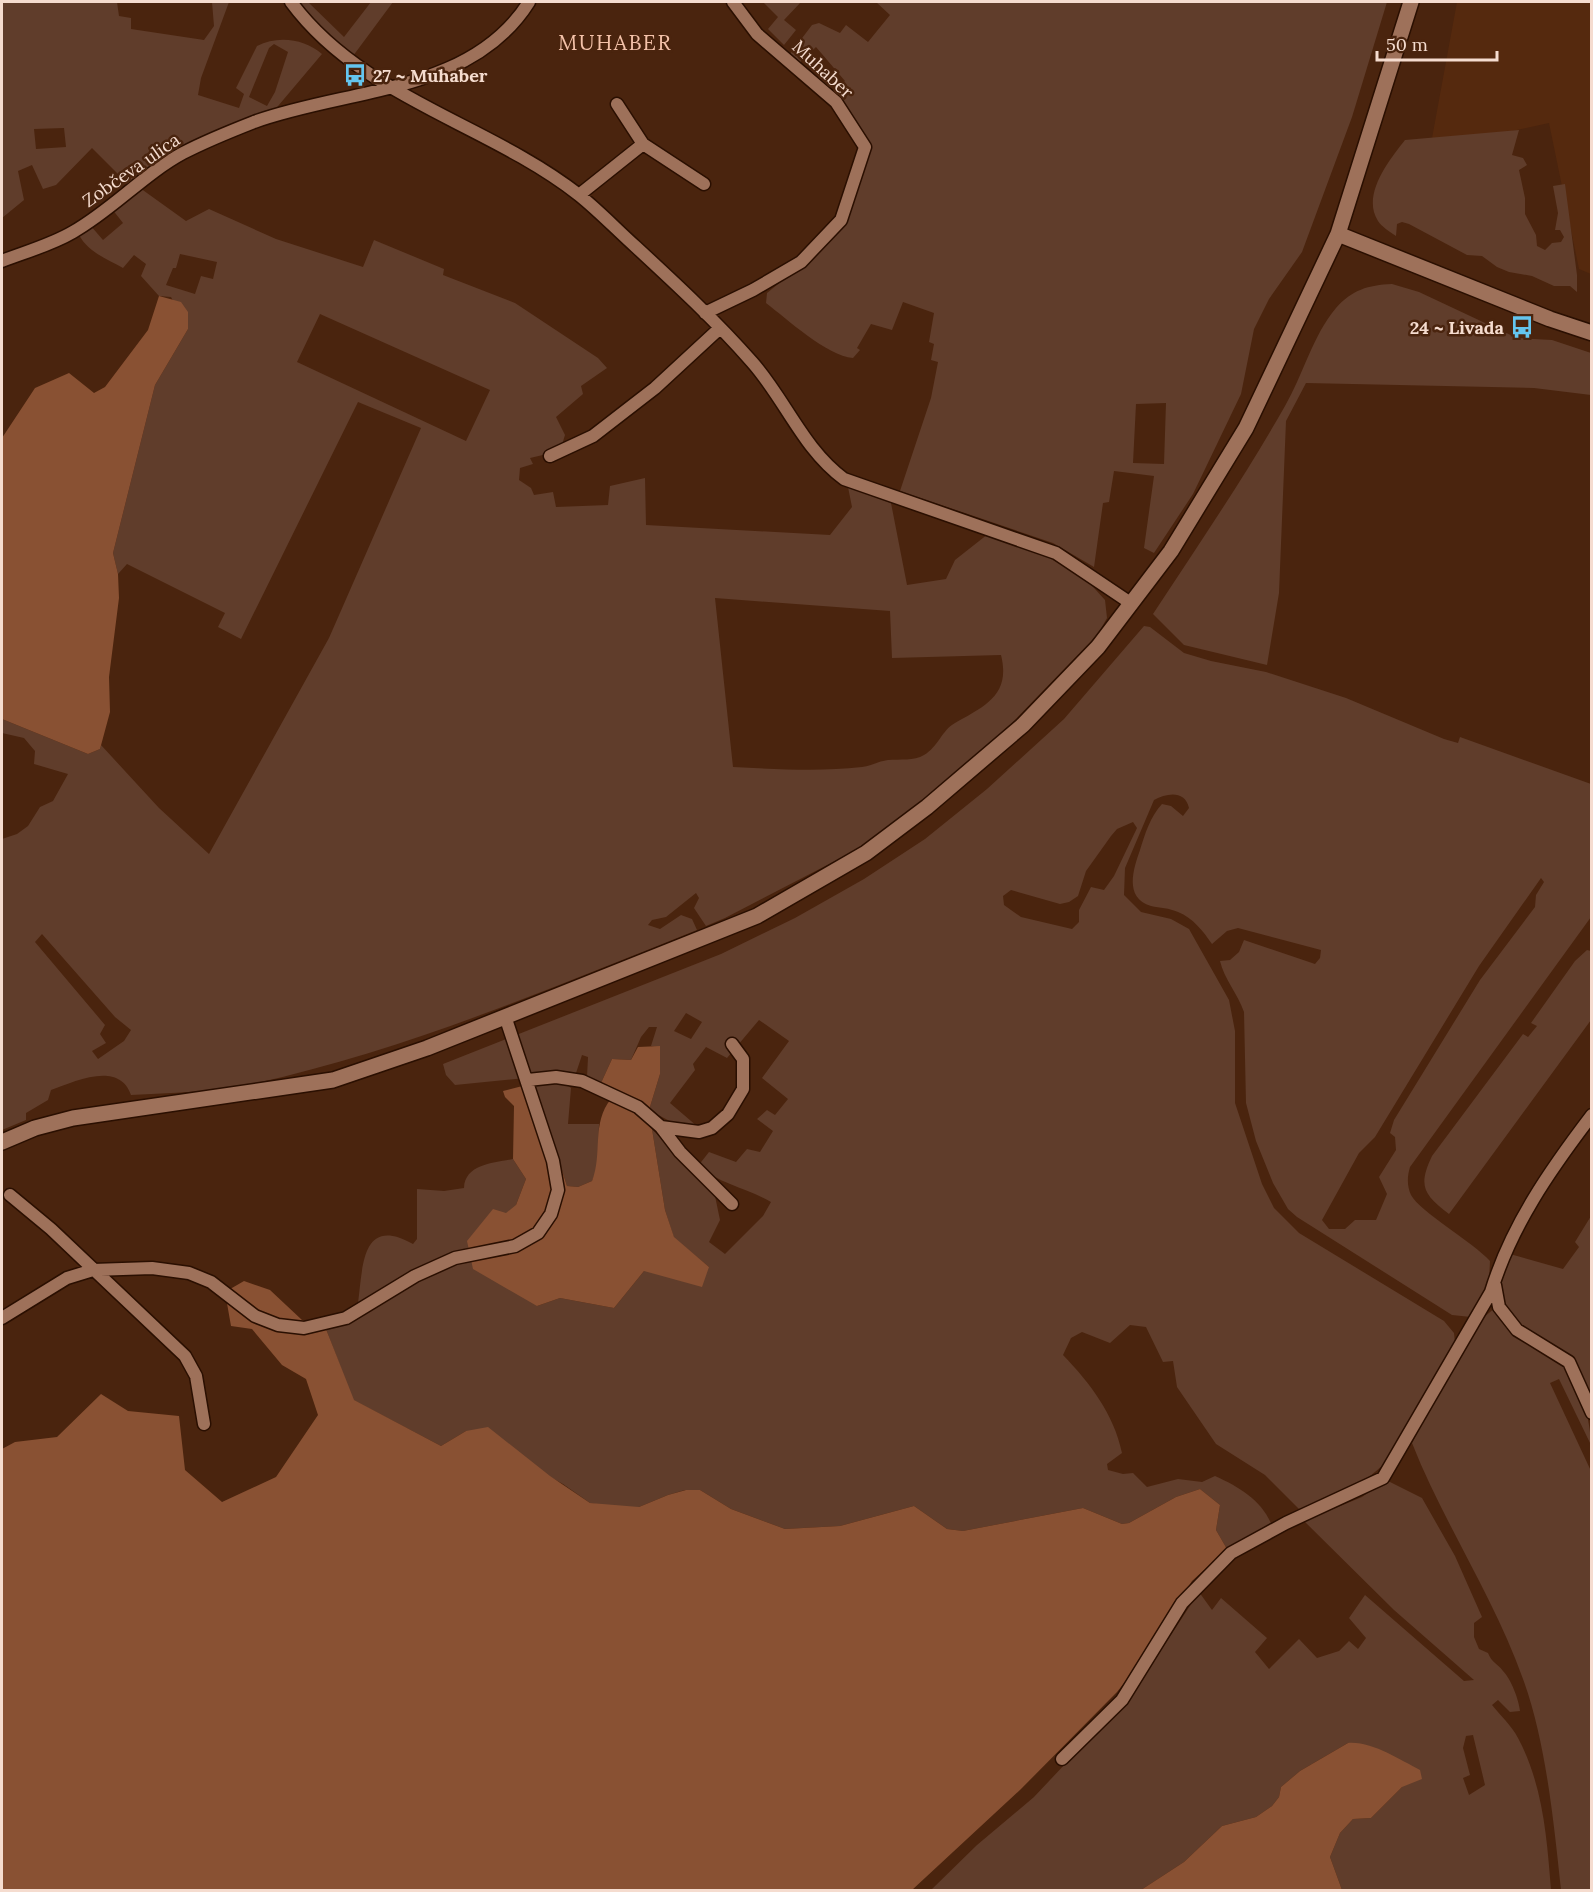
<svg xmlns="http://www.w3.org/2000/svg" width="1593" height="1892" font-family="Lora,serif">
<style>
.built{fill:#55290e}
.green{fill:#603d2b;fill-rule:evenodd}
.forest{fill:#895133}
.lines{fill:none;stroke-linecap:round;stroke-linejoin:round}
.minor-casing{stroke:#2a0f01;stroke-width:15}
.tertiary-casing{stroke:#2a0f01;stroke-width:18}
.minor{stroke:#9e715a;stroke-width:12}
.tertiary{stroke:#9e715a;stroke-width:15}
.labels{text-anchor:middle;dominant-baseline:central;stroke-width:5;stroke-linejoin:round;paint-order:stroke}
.street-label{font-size:18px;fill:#f5dccf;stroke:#4a240e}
.poi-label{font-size:18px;font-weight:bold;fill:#f5dccf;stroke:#4a240e;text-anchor:start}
.quarter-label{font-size:21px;letter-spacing:1.5px;fill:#f4c2a9;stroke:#4a240e}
</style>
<rect width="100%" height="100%" fill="#4a240e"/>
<path class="built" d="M1457 2H1591V274L1579 269 1549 123 1430 149Z"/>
<path class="green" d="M2 2H117L119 16 131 18V29L204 40 214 26 212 2H229L201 78 198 95 239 108 244 94 236 88 257 46C278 35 305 39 322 54L273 112 129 185 92 148 56 185 43 189 32 165 18 171 24 200 2 218ZM274 44 288 52 275 92 267 106 249 97 269 48ZM64 128 66 147 36 149 34 129Z
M297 2H308L344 37 371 2H393L353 56 330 38Z
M763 2H801L784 20 796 30 784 45 768 29 778 17Z
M876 2H1387L1352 117 1302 252 1269 299 1254 329 1241 394 1193 494 1154 553 1144 548 1154 476 1114 471 1109 502 1103 503 1094 567 1053 543 900 491 931 398 938 362 931 360 934 344 929 342 934 313 903 302 892 330 871 324 857 348 860 350 853 358C827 356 787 319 766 303L767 293 815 254 831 236 860 150 851 124 824 100 845 81 816 47 791 71 790 54 812 25 819 23 840 33 846 25 868 42 890 15ZM1166 403 1164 464 1133 463 1136 404Z
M1519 130 1512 155 1523 158 1527 165 1519 170 1525 198V214L1536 235 1537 246 1545 250 1552 243 1561 242 1564 237 1560 230H1555L1558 213 1553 186 1565 184 1577 275V292L1570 286H1554L1532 276 1509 272 1497 267 1482 256 1467 255 1409 224 1402 222 1397 224 1396 236C1389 231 1382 227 1378 221 1361 195 1390 159 1405 140Z
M140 188 186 221 209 209 276 239 363 267 374 240 444 269 443 275 515 303 598 358 607 368 581 386 583 394 556 417 565 435 560 451 530 458 533 464 520 468 519 480 531 488 534 495 553 492 556 507 608 505 610 486 645 478 646 525 830 535 852 507 848 487 891 503 907 585 946 579 955 560 988 534 1046 556 1084 577 1105 600 1107 618 1098 634 1012 723 932 795 864 846 725 918 706 926 694 908 699 898 696 893 666 917 652 920 648 925 660 929 681 915 692 919 697 930C551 988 407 1050 252 1084 213 1092 171 1093 131 1095 119 1060 74 1082 51 1090L48 1100 26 1113V1120L2 1130V839L17 834 28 826 40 807 53 801 68 774 34 764 35 751 24 738 2 733V719L88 754 100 749 101 745 159 808 209 854 329 638 421 428 358 402 241 639 218 627 225 613 127 564 118 574 113 553 155 385 188 329 171 297 159 296 141 276 146 264 134 255 123 268C107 259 88 252 79 235L90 225 103 240 123 223 112 209ZM180 254 217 262 213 279 201 276 195 294 166 285 173 268H176ZM320 314 490 390 466 441 297 362ZM715 598 890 611 892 658 1001 655C1011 695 985 706 955 723 942 730 938 747 924 755 914 761 900 759 888 760 879 761 871 766 862 767 819 772 777 769 733 767ZM42 934 115 1017 131 1030 124 1041 98 1059 92 1051 106 1043 100 1034 105 1025 35 942Z
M1392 284 1419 292 1517 338 1552 340 1591 353V395L1534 388 1306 383 1286 421 1279 593 1267 665 1184 645 1153 614C1199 544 1244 478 1285 406 1303 375 1313 335 1336 308 1352 290 1368 285 1392 284Z
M1144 626 1150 627 1184 653 1211 661 1266 672 1346 698 1444 739 1458 743 1460 737 1591 784V917L1410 1167C1407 1177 1407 1186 1411 1195 1420 1212 1473 1242 1490 1261L1489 1281 1471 1317 1452 1315 1297 1217 1288 1209 1273 1183 1256 1141 1246 1103 1244 1012C1238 994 1224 979 1220 961L1230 960 1239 952 1244 940 1315 964 1320 958 1321 950 1238 928 1227 931 1212 944C1203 931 1193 918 1178 912 1169 908 1160 908 1151 906 1124 898 1133 870 1140 850 1145 834 1150 817 1162 804L1171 806 1183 816 1189 808C1185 790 1167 793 1154 800L1125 868 1124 895 1141 912 1171 919 1189 929 1229 1000 1235 1031V1103L1262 1184 1274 1208 1299 1233 1444 1321 1454 1333 1455 1343 1386 1462C1361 1487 1332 1499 1299 1509L1265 1475 1216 1444 1177 1387 1173 1361 1163 1362 1146 1327 1130 1325 1110 1343 1082 1332 1071 1338 1063 1355C1090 1383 1114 1414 1122 1453L1107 1464 1108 1470 1123 1474 1133 1473 1147 1487 1178 1479 1202 1482 1215 1476C1239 1487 1260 1499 1271 1523L1227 1549 1216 1530 1220 1505 1200 1489 1176 1497 1129 1523 1122 1524 1083 1508 963 1531 947 1529 914 1506 840 1526 785 1529 731 1509 700 1490H685L668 1495 639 1507H612L590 1503 563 1484 466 1431 441 1446 353 1400 326 1329 353 1309 358 1303C363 1267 361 1215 413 1244L417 1239V1189L444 1191 464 1188C465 1164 494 1163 513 1159L526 1179 516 1205 537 1306 560 1298 614 1308 644 1271 709 1267 674 1238 665 1210 652 1129 715 1196 720 1220 709 1242 725 1254 763 1216 771 1202C747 1188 720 1184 698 1166L709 1152 736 1162 747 1149 760 1152 773 1131 757 1119 767 1110 775 1115 788 1099 762 1078 789 1041 759 1020 727 1058 706 1047 693 1064 695 1070 670 1103 698 1127 677 1125 649 1110 660 1074V1047L651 1046 657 1027H649L641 1037 631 1060 612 1059 601 1083 587 1077 588 1057 582 1055 576 1073 455 1085 446 1075 443 1064 721 954 795 918 864 879 925 839 987 789 1064 719ZM1133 822 1137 828 1114 876 1104 890 1091 887 1079 910V922L1072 929 1021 917 1004 905 1003 896 1011 890 1060 904 1069 902 1078 896 1086 871 1111 836 1117 829ZM1541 878 1544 882 1536 895 1535 907 1480 980 1394 1120 1390 1133 1395 1137 1396 1150 1379 1177 1387 1194 1376 1220H1355L1345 1229H1329L1322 1220 1359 1153 1375 1137 1479 966ZM686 1013 702 1022 691 1039 674 1031Z
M1587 950 1591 951V1020L1449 1214C1423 1194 1418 1186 1432 1156L1523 1034 1528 1037 1537 1026 1531 1023 1575 961Z
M534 1083 566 1084 571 1088 568 1124H599L598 1167 592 1181 578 1187 567 1186Z
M1591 1216V1407L1572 1361 1521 1328 1505 1309 1499 1292 1510 1254 1563 1269 1579 1247 1575 1242Z
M1495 1308C1516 1325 1542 1340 1561 1359 1579 1376 1591 1421 1591 1445L1559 1379 1550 1383 1591 1471V1890H1561C1554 1825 1546 1741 1523 1679 1494 1597 1444 1524 1412 1443L1450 1370 1484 1317Z
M1386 1480 1422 1498 1455 1556 1482 1617 1474 1623V1637L1479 1649 1488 1653C1492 1663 1497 1663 1503 1671 1511 1679 1519 1700 1520 1711L1510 1712 1498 1700 1492 1705C1500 1715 1512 1726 1518 1738 1543 1785 1547 1838 1551 1890H1342L1330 1857 1340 1833 1353 1819 1371 1818 1402 1787 1355 1743H1348L1300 1771 1281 1787 1279 1797 1272 1806 1256 1817 1222 1826 1184 1862 1141 1890H931L977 1845 1034 1797 1114 1712 1148 1670 1199 1592 1212 1610 1221 1598 1267 1638 1255 1652 1269 1669 1299 1639 1317 1658 1339 1651 1349 1641 1358 1649 1366 1638 1349 1618 1365 1595 1464 1681 1474 1680 1394 1610 1304 1521 1362 1497ZM1473 1735 1485 1785 1469 1795 1463 1778 1470 1775 1463 1748 1466 1736Z"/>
<path class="forest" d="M159 296 181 302 188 312V329L155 385 113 553 118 574 119 598 109 677 110 712 100 749 88 754 2 719V438L35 388 69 373 94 393 105 387 148 330Z
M660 1046V1074L649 1110 601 1083 612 1059 631 1060 638 1047Z
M534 1083 567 1186 578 1187 592 1181C603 1154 591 1123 611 1099L641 1116 652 1129 665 1210 674 1237 709 1267 702 1287 644 1271 614 1308 560 1298 537 1306 473 1269 467 1241 493 1209 506 1213 516 1205 526 1179 513 1159 514 1106 505 1097 503 1091Z
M244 1281 270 1290 302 1320 326 1329 354 1400 441 1446 466 1431 488 1427 550 1476 590 1503 639 1507 668 1495 686 1490H700L731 1509 785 1529 840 1526 914 1506 947 1529 963 1531 1083 1508 1122 1524 1129 1523 1176 1497 1200 1489 1220 1505 1216 1530 1227 1549 1192 1581 1136 1668 1117 1692 1021 1789 912 1890H2V1449L15 1442 57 1437 101 1394 128 1411 179 1416 185 1470 222 1502 276 1477 318 1415 306 1379 282 1365 252 1329 231 1326 225 1292Z
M1348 1743C1372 1741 1400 1760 1420 1770L1422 1779 1402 1787 1371 1818 1353 1819 1340 1833 1330 1857 1342 1890H1141L1184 1862 1222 1826 1256 1817 1272 1806 1279 1797 1281 1787 1300 1771Z"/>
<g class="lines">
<g class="minor-casing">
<path id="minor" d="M291 2C362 98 487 123 579 195 599 211 617 230 636 247 676 284 716 321 752 362 785 399 803 449 844 479L1056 553 1132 604
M617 104 643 144
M579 195 643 144 704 184
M2 261C25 252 51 245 73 232 112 210 144 174 183 153 206 141 231 131 254 122 347 88 471 94 529 2
M705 313 753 290 801 262 841 220 865 147 836 102 757 34 733 2
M550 456 593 436 655 388 720 328
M528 1080 556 1077 582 1081 638 1107 661 1127 699 1132 712 1128 728 1114 743 1089V1059L732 1044
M661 1127 680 1152 732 1204
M10 1195 51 1229 185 1356 196 1376 204 1424
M1495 1285 1499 1307 1517 1330 1569 1362 1592 1413
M2 1318 67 1278 93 1270 152 1268 189 1273 211 1282 255 1316 278 1325 304 1328 346 1318 415 1276 455 1258 515 1246 538 1233 551 1214 558 1190 553 1161 505 1016
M1062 1759 1122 1700 1182 1603 1231 1553 1286 1523 1383 1478 1491 1292C1511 1226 1550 1170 1592 1115"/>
</g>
<g class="tertiary-casing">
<path id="tertiary" d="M1338 234 1550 319 1592 333
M2 1142 35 1128 73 1118 333 1080 427 1048 757 916 866 853 927 807 1023 725 1098 647 1171 551 1246 428 1338 234 1411 2"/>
</g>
<use href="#minor" class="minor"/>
<use href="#tertiary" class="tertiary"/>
</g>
<defs>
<g id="bus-bare" transform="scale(1.8)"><path d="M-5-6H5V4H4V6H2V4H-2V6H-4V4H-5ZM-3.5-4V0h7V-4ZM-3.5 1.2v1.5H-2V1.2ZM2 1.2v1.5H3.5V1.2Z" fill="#64c5ee" stroke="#4a240e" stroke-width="2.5" paint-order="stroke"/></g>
</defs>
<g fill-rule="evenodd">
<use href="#bus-bare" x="355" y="75"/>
<use href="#bus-bare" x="1522" y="327"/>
</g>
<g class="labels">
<g class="street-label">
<text transform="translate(823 69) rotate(43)">Muhaber</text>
<text transform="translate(131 170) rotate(-35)">Zobčeva ulica</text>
</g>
<g class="poi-label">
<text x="373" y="75">27 ~ Muhaber</text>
<text x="1504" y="327" text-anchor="end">24 ~ Livada</text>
</g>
<g class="quarter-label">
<text x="615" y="42">MUHABER</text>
</g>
</g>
<rect width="1593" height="1892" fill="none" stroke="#f5dccf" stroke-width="6"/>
<path d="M1377 51v9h120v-9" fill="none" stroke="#f5dccf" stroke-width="3"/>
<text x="1386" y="51" font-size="18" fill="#f5dccf" stroke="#4a240e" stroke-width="4.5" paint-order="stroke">50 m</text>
</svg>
